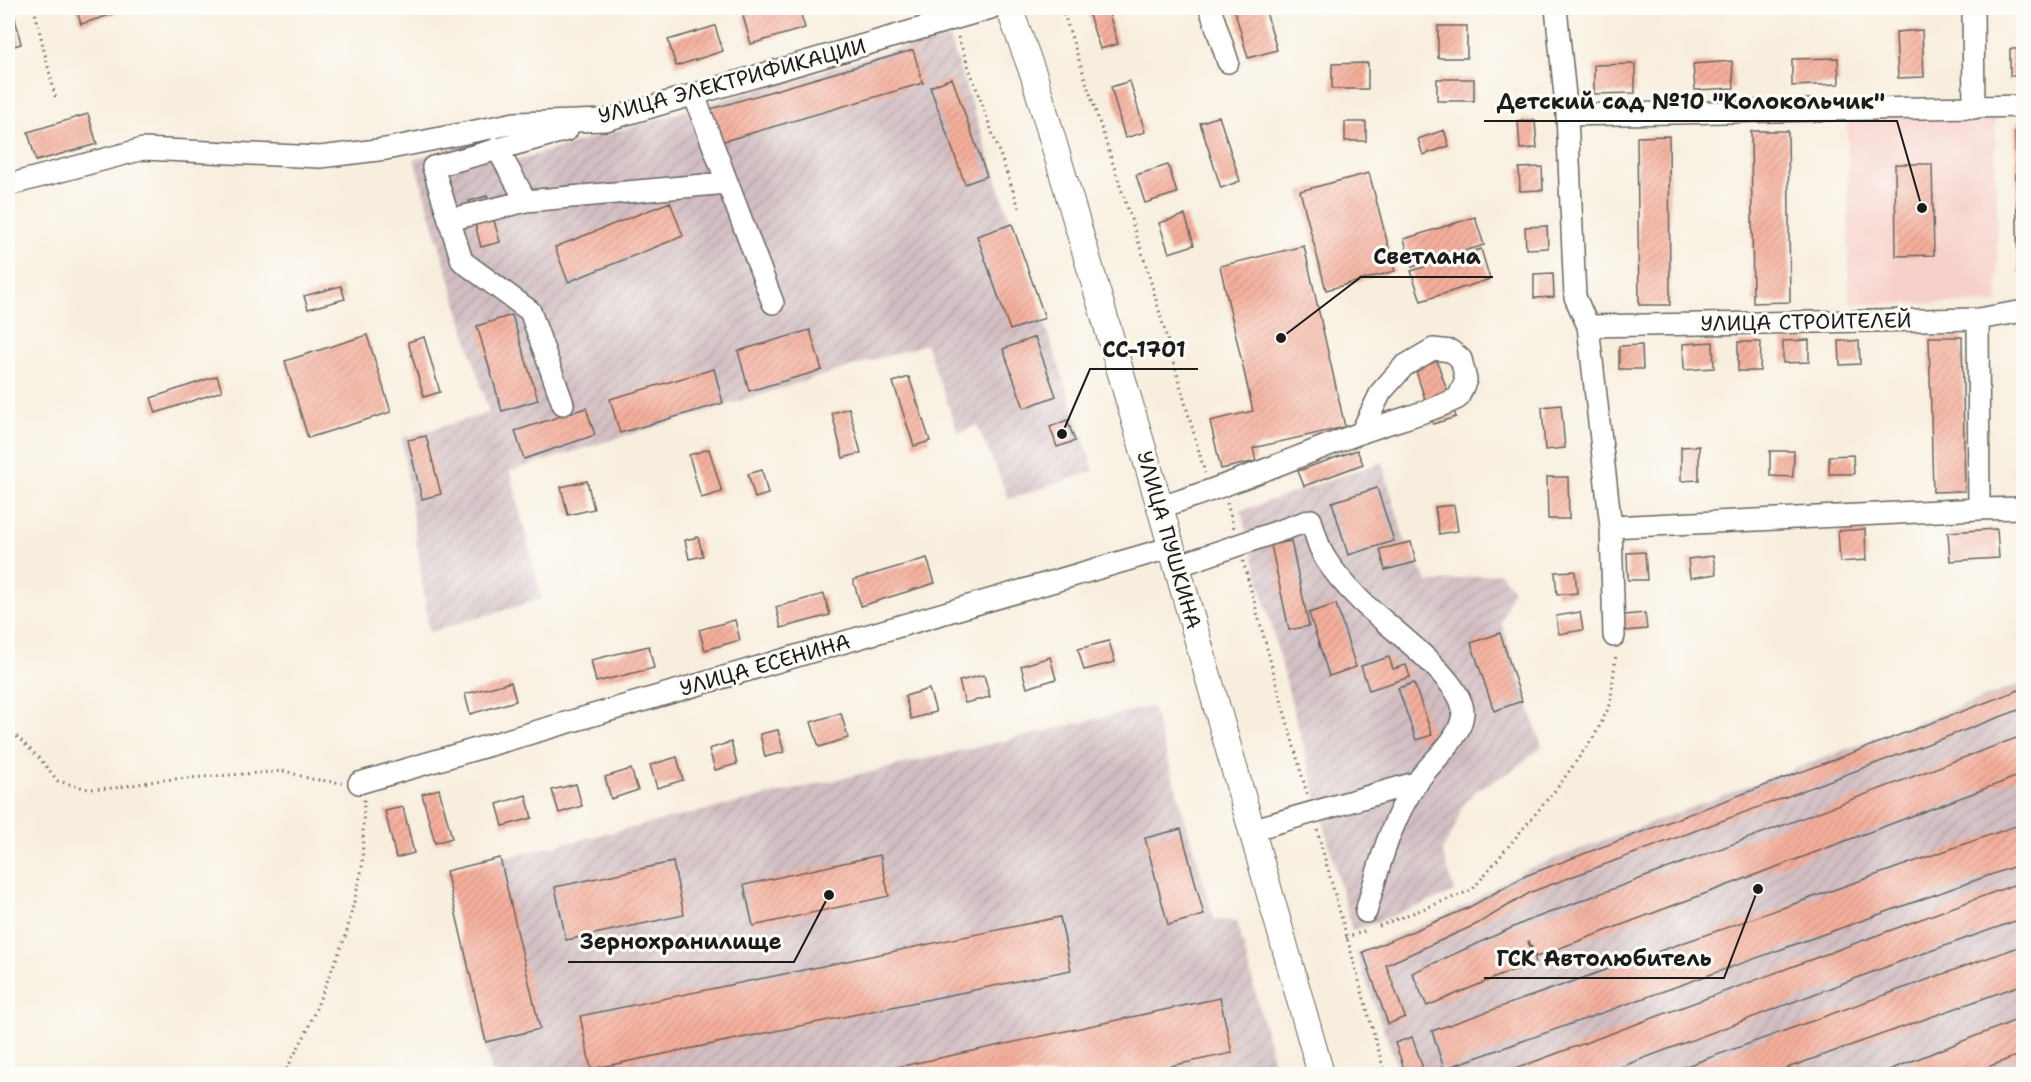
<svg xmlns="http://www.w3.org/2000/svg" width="2031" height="1082" font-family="'Shantell Sans',sans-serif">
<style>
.built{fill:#f7d0ca}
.industrial{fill:url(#industrial-furrows)}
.building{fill:url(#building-hatch)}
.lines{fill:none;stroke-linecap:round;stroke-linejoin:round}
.minor-casing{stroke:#696660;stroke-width:24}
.major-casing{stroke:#696660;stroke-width:28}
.path{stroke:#696660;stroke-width:3;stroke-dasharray:1.5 4.5;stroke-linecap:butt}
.minor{stroke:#fff;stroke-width:21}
.major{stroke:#fff;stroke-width:26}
.labels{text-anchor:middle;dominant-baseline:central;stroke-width:6;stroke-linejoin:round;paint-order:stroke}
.street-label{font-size:21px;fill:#1c1c1c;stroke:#fdfcf7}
.leader{fill:none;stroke:#1c1c1c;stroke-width:2}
.callout-dot{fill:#1c1c1c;stroke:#fdfcf7;stroke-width:2}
.callout-label{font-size:22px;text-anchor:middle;font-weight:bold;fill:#1c1c1c;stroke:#fdfcf7;stroke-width:6;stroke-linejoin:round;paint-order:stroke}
</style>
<defs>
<pattern id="industrial-furrows" width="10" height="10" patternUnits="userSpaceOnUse" patternTransform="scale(1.5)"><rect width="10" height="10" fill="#d2bec2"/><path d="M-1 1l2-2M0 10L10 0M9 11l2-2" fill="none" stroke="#b4a3a6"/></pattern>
<pattern id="building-hatch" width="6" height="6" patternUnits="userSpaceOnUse" patternTransform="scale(1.5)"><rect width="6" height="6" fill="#f5ae9b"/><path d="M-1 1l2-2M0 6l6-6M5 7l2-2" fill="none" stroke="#d19585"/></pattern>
</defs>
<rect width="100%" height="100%" fill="#fdfcf7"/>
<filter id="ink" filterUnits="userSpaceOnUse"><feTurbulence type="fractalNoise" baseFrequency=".0167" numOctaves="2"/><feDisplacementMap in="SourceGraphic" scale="12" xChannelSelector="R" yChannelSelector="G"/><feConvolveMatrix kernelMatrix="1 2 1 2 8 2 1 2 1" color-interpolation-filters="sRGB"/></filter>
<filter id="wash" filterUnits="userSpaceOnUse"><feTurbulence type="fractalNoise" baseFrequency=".008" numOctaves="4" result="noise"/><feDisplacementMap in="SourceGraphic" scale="24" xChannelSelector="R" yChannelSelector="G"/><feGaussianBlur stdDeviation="1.35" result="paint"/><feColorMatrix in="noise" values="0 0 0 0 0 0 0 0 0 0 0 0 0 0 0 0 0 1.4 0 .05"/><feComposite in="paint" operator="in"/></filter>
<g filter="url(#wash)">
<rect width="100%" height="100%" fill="#f8eede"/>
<path class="built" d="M1995 109 1998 303 1849 304 1847 112Z"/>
<path class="industrial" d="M948 34 1094 471 1009 499 977 425 958 433 926 344 510 471 542 599 429 632 402 438 489 413 414 159 508 132 514 161Z
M1382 462 1405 542 1428 583 1500 573 1513 589 1501 622 1542 747 1512 771 1476 790 1461 808 1455 827 1442 850 1455 892 1352 931 1241 511Z
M2023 683V1074H1400L1356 953 1463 907 1522 871Z
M1152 706 1214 919 1237 922 1277 1074H492L446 871Z"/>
<g id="blocks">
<path class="building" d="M76 8H111L113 14 81 24Z
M773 8H799L805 28 751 44 743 16Z
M1234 8H1265L1277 50 1248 58Z
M1108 10 1118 44 1100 49 1089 15Z
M15 18 21 44 8 48V20Z
M715 26 723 51 676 66 668 40Z
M1438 26H1467V58H1438Z
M1922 30 1924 77 1898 78 1896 32Z
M2010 49H2024V76H2010Z
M913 50 923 83 714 144 704 111Z
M1838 58 1839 84 1792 86V59Z
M1732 61 1734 88 1695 90 1693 64Z
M1368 63V89H1332V64Z
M1635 64V93L1594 94V65Z
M952 78 987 176 965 184 930 87Z
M1437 79H1474V101H1437Z
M1130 81 1145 132 1125 138 1111 87Z
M88 114 97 144 36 161 28 132Z
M1219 116 1240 181 1221 188 1200 123Z
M1535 120 1537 148 1520 149 1518 121Z
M1345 122H1366V141H1345Z
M2015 125H2024V274H2018Z
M1444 130 1449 146 1423 155 1418 139Z
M1751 131H1788L1790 302 1753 303Z
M1669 136 1670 305H1639L1637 137Z
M1895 164H1932L1934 255 1896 256Z
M1168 165 1177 193 1145 203 1136 175Z
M1542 167 1543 190 1520 191 1519 168Z
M1369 173 1395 271 1326 290 1300 191Z
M487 196 500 242 481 247 469 201Z
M670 202 683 236 568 282 555 247Z
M1185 215 1194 245 1169 253 1159 223Z
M1475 217 1484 245 1412 267 1404 239Z
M1012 224 1045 318 1010 330 977 236Z
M1547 226 1548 248 1526 249 1525 227Z
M1304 246 1345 427 1253 448 1256 461 1221 469 1210 421 1253 411 1220 266Z
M1481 249 1490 279 1421 301 1411 271Z
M1553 273 1554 297 1534 298V274Z
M341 286 345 299 308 309 304 296Z
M512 315 538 400 502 411 477 326Z
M810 330 822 370 749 391 738 351Z
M367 335 391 412 308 438 285 361Z
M2021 336H2024V383H2021Z
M424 337 440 392 424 397 408 342Z
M1035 337 1056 396 1024 408 1003 349Z
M1929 337H1962L1965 491 1933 492Z
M1809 340V362L1783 363V341Z
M1839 341H1859L1860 364 1840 365Z
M1713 342 1714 368 1684 370 1683 344Z
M1738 342H1761L1760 371H1738Z
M1642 345 1643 369H1619V346Z
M1436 358 1456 417 1433 424 1414 365Z
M714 369 723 403 620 433 610 399Z
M217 376 222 391 156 413 151 398Z
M909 377 930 441 914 446 893 382Z
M1561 405 1565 448 1545 450 1542 407Z
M586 408 595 435 524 459 515 431Z
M849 408 861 453 843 458 832 413Z
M1067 420 1075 441 1057 447 1050 427Z
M426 436 441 494 422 499 408 440Z
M1699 446V480L1681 481V447Z
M709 449 722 492 701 498 689 455Z
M1357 450 1363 464 1304 486 1298 471Z
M1770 451H1794L1793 477 1770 476Z
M1853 455 1854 474H1829V456Z
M762 470 768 494 755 498 748 474Z
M1547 477H1568L1569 519H1548Z
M587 481 594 509 568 515 561 487Z
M1377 488 1394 541 1348 555 1332 502Z
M1454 505 1458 531 1439 534 1435 507Z
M1865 529 1866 560 1840 562 1838 531Z
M1997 529 1999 558 1950 561 1948 532Z
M698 537 703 556 689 559 685 540Z
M1291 541 1309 626 1289 630 1271 545Z
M1411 542 1416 562 1385 570 1380 549Z
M1645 552 1647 580H1628L1627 553Z
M1713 556 1716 574 1690 578 1688 559Z
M927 558 935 583 861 606 853 580Z
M1575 571 1577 593 1557 595 1555 572Z
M824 594 830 615 781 628 776 607Z
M1336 604 1356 667 1329 676 1309 613Z
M1580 612 1583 630 1559 634 1556 616Z
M1645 613 1647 629 1625 631 1624 615Z
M735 620 740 640 705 650 699 630Z
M1500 633 1522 701 1494 711 1471 643Z
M1109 641 1115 662 1084 670 1078 649Z
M649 646 654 668 596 682 591 660Z
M1050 657 1056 679 1027 688 1021 666Z
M1389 657 1393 669 1406 665 1410 677 1369 690 1361 666Z
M984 675 990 697 965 703 959 681Z
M511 682 516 701 470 714 465 694Z
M1414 683 1432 735 1416 740 1398 688Z
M2024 688V708L1531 892 1477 924 1386 965 1405 1017 1388 1024 1363 952 1468 908 1525 876Z
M929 689 936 712 911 719 905 696Z
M841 713 848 738 819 747 811 722Z
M778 730 784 752 765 757 760 734Z
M2024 735V774L1536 957 1529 941 1528 942 1536 962 1519 970 1510 949H1508L1516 969 1427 1006 1412 973 1527 921Z
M731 742 737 764 715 770 709 749Z
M677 757 683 780 657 788 650 765Z
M631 769 638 790 611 799 605 777Z
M576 784 582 806 559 813 552 790Z
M439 789 452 838 435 843 422 794Z
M526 795 532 818 503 826 497 804Z
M403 807 414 853 396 858 385 811Z
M2024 823V863L1444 1069 1432 1031Z
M1181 829 1204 915 1168 925 1145 838Z
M880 855 889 896 753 926 744 885Z
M500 858 540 1029 486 1042 446 871Z
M673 862 684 915 566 940 555 887Z
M2024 881V918L1899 962 1602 1074H1501Z
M1060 917 1071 970 591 1069 580 1016Z
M2024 945V984L1770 1074H1734L1732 1071 1721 1074H1664Z
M1220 998 1232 1053 1132 1074H865Z
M2024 1017V1053L1970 1074H1879Z
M1412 1037 1425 1074H1406L1395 1043Z"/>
</g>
</g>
<g filter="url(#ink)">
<use href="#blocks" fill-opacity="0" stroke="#696660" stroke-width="1.5"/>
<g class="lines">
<g class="minor-casing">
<path id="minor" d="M1210 8 1228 62
M1556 8 1567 115 1575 297 1588 326 1611 527
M1973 8 1974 108
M694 95 773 303
M1567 115 2024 106
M497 148 526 201
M8 185 143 149 320 157 386 149 515 123 606 120 991 8
M449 220 526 201 727 183
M1978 319 1979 509
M1588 326 1978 319 2024 311
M563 404 530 311 462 261 433 167 567 130
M1160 507C1230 486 1295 457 1363 432 1395 420 1428 413 1458 398L1466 380 1461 359 1451 351 1433 349 1404 366 1381 392 1361 433
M1177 566 1311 520C1315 532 1318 547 1325 558 1333 571 1349 589 1360 600 1383 623 1465 681 1463 713 1461 738 1438 755 1424 773 1393 811 1379 865 1366 912
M1614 636 1611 527 1979 509 2024 508
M359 783 1172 547
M1251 830 1418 782"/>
</g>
<g class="major-casing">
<path id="major" d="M1009 8 1034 76 1160 507 1321 1074"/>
</g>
<path class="path" d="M34 8 56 100
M1062 8 1147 268 1205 473
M958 37 1020 210
M1227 503 1234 528
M1243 561 1307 794
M8 728 40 759 58 781 88 789 115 788 161 780 285 771 311 779 342 783
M1317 830 1385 1074
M1379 926 1472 890 1557 788 1595 735 1610 705 1616 654
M1346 938 1367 930
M284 1074 306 1033 346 935 362 869 364 799"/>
<use href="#minor" class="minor"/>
<use href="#major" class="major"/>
</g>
</g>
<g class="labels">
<g class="street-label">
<text transform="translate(732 81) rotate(-15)">УЛИЦА ЭЛЕКТРИФИКАЦИИ</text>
<text transform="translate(1806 322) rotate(-1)">УЛИЦА СТРОИТЕЛЕЙ</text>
<text transform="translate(1169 540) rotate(74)">УЛИЦА ПУШКИНА</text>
<text transform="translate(765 665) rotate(-16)">УЛИЦА ЕСЕНИНА</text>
</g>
</g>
<path class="leader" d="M1922 208L1897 121H1484M1281 338L1361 277H1493M1062 434L1090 369H1198M829 895L794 962H568M1758 889L1724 978H1484"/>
<g class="callout-dot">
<circle cx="1922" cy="208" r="6"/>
<circle cx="1281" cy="338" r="6"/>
<circle cx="1062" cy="434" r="6"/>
<circle cx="829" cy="895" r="6"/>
<circle cx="1758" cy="889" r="6"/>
</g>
<g class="callout-label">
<text x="1691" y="109">Детский сад №10 "Колокольчик"</text>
<text x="1427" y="264">Светлана</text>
<text x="1144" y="357">СС-1701</text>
<text x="681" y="949">Зернохранилище</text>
<text x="1604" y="966">ГСК Автолюбитель</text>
</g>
<rect width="2031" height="1082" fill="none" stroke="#fdfcf7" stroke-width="30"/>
</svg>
